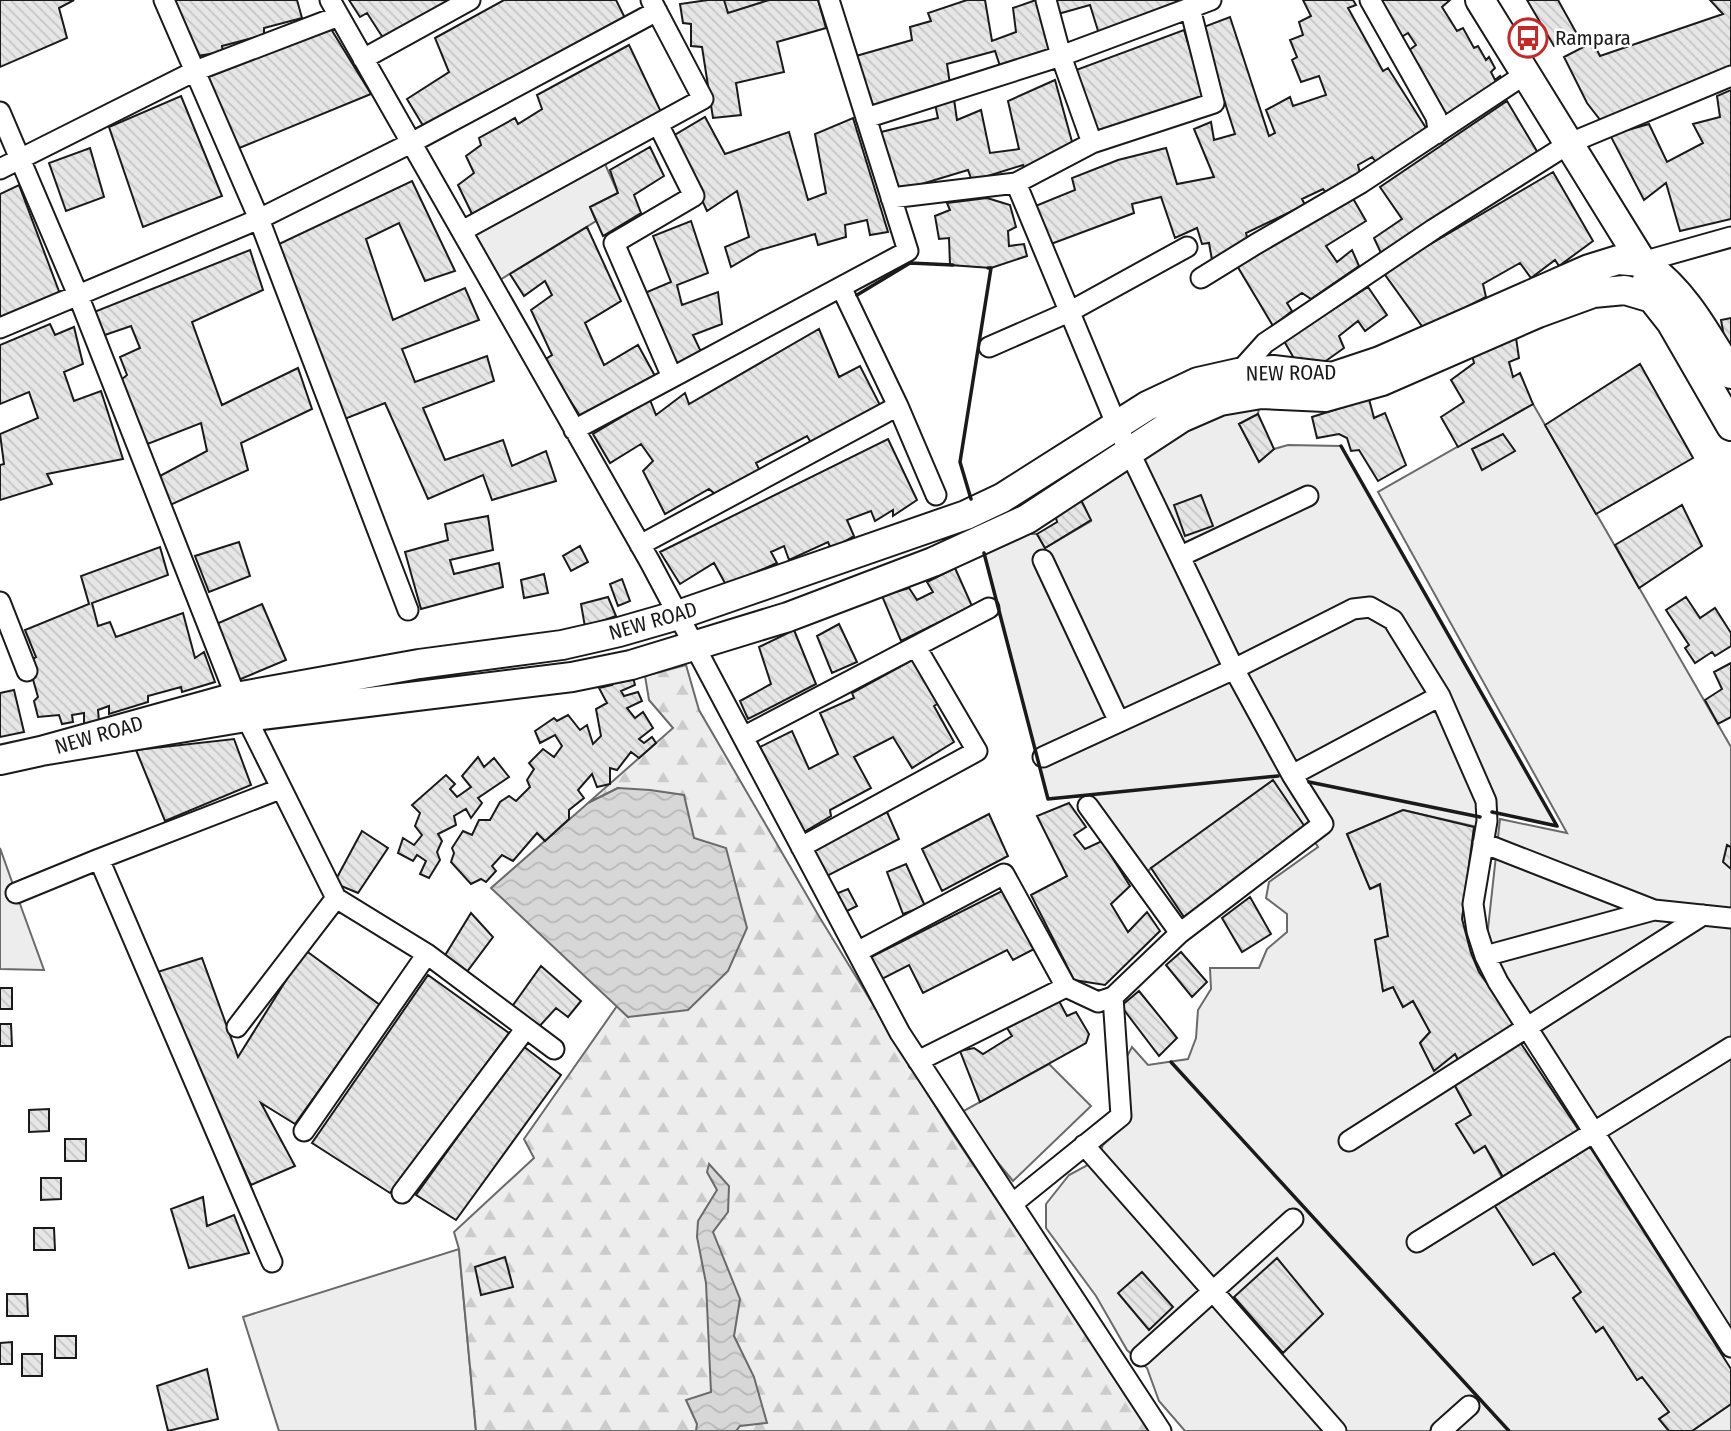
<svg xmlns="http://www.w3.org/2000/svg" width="1731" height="1431" font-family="'Fira Sans Condensed',sans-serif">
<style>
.built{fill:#ededed;stroke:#6a6a6a;stroke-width:2}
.forest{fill:url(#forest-firs);stroke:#6a6a6a;stroke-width:2}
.water{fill:url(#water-waves);stroke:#6a6a6a;stroke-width:2}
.building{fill:url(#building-back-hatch);stroke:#1a1a1a;stroke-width:2}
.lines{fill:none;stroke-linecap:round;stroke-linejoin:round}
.street-casing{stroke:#1a1a1a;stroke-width:23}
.secondary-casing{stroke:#1a1a1a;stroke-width:32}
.street{stroke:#fff;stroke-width:19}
.secondary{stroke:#fff;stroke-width:28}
.wall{stroke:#1a1a1a;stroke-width:3.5}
.labels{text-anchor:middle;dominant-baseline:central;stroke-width:5;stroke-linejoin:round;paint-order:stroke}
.poi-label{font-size:21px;fill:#1a1a1a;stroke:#fff;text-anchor:start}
.street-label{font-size:21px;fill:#1a1a1a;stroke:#fff}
</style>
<defs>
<pattern id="forest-firs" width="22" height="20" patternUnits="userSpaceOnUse" patternTransform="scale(1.75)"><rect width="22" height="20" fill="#ededed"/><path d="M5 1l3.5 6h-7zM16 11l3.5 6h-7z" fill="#cbcbcb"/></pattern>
<pattern id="water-waves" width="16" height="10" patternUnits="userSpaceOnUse" patternTransform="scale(1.75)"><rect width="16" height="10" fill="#d7d7d7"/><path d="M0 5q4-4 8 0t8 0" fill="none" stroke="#b8b8b8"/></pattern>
<pattern id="building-back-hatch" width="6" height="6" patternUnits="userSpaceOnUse" patternTransform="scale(1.75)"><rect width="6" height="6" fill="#e6e6e6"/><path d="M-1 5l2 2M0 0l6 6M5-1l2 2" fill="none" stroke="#c5c5c5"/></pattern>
</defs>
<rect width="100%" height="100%" fill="#fff"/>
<path class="built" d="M601 155 618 193 590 207 596 221 495 283 462 231Z
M1261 394 1258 414 1239 424 1259 462 1274 449 1288 445 1341 446 1557 826 1492 812 1486 829 1403 810 1347 834 1370 889 1380 885 1388 936 1375 940 1383 991 1393 987 1403 1007 1413 1001 1430 1032 1420 1043 1434 1070 1455 1054 1460 1063 1454 1084 1471 1115 1456 1124 1474 1152 1485 1146 1507 1187 1490 1198 1533 1264 1554 1253 1581 1292 1573 1298 1596 1332 1603 1327 1637 1380 1642 1377 1669 1412 1659 1419 1669 1431H1185L1159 1401 1147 1368 1127 1350 1096 1296 1046 1228V1204L1069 1175 1097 1160 1103 1145 1124 1126 1129 1084 1124 1062 1132 1047 1148 1065 1188 1059 1196 1038 1198 1010 1211 989 1210 968H1259L1267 949 1287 932V914L1266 898 1269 882 1318 847 1305 827 1151 868 1141 879 1088 806 1084 796 1048 799 984 553 1016 534H1037L1045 548 1091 521 1079 496 1145 447Z
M1533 404 1731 747V1347L1485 956 1500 819 1567 833 1378 492Z
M0 848 16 893 44 970 0 969Z
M1049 1064 1091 1106 1013 1181 958 1114Z
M459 1249 476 1431H279L243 1317Z
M1731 1404V1431H1692Z"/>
<path class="forest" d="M686 665 699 710 820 918 950 1130 1030 1249 1153 1419V1431H476L459 1249 454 1232 534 1158 524 1139 617 1006 628 1017 694 838 618 788 588 803 673 728 649 700 645 676Z"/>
<path class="water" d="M618 788 650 790 684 795 694 838 726 848 747 928 728 971 688 1010 628 1017 491 888 588 803Z
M709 1164 729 1186 728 1212 713 1232 740 1299 734 1336 754 1377 767 1423 740 1426 736 1431H696L697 1424 686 1400 711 1392 706 1283 697 1237 698 1221 717 1190 707 1172Z"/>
<path class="building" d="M0 0H74L59 8 67 38 0 67Z
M173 0H297L302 18 264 28V35L222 46 223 52 197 56Z
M349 0H458L385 41 367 13 360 17Z
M504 0H616L625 18 425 129 407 99 449 72 435 38Z
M708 0H724L728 13 769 0H818L826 28 777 42 784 72 736 83 741 115 713 118 702 47 691 46V24L683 23 680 4Z
M724 0H769L728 13Z
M967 0H985L992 41 1016 32 1013 8 1036 0 1052 54 1001 69 995 51 947 64 950 84 871 110 856 56 912 40 910 27 931 21 928 13Z
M1054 0H1179L1180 3 1099 34 1090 5 1058 14Z
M1303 0H1353L1356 5 1348 8 1383 71 1388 68 1426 128 1376 162 1372 157 1358 165 1360 174 1327 194 1323 189 1302 199 1305 205 1246 233 1248 241 1212 260 1209 243 1202 244 1197 228 1175 238 1161 197 1132 204 1134 213 1051 244 1033 207 1075 190 1072 178 1118 160 1166 148 1177 184 1214 177 1194 129 1211 122 1214 140 1235 134 1201 28 1230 17 1269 136 1275 133 1266 110 1290 97 1293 106 1326 95 1319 76 1301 82 1292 60 1297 57 1290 40 1303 35 1299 22 1311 16Z
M1376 0H1450L1442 7 1457 31 1463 28 1474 48 1478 46 1486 60 1489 57 1495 68 1491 72 1495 80 1500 76 1504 82 1444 120 1418 75 1423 73 1408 51 1416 45 1408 33 1398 39Z
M1527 0H1558L1577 34 1554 46Z
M1710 0H1731V67L1601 121 1587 103 1564 57 1593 42 1600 56 1723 14Z
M331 29 371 94 237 149 208 77Z
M1184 30 1205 100 1096 134 1076 70Z
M629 45 662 114 474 218 458 185 474 173 466 156 481 145 479 138 515 118 518 124 542 109 537 95Z
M1055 80 1074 149 1025 170 1023 165 972 181 968 170 895 192 877 133 938 118 935 104 954 99 957 120 981 110 990 153 1019 149 1008 101Z
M1731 90V219L1680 231 1666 183 1644 200 1610 135 1649 124 1667 162 1703 143 1693 124 1720 117 1717 96Z
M181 96 222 196 143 227 109 127Z
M1507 101 1538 153 1381 253 1374 238 1402 219 1380 187Z
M705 117 725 154 789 132 808 200 826 193 815 134 853 118 888 232 870 235 867 220 845 225 846 237 818 245 815 234 760 250 731 267 725 247 749 237 737 191 707 211 673 136Z
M650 147 664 176 634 195 641 213 603 236 590 207 618 193 610 170Z
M90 148 104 197 66 211 49 163Z
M1553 172 1593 241 1559 266 1555 260 1531 278 1520 263 1483 284 1486 297 1424 329 1383 272Z
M412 181 455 271 425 281 399 223 366 239 393 320 465 288 479 320 402 349 415 382 487 356 494 381 423 408 445 460 503 440 512 466 546 451 556 481 492 500 483 475 428 499 385 403 342 420 279 244Z
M19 185 60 294 0 321V194Z
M1351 195 1366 221 1326 246 1337 262 1352 250 1359 266 1311 299 1302 293 1287 303 1292 311 1273 326 1236 264Z
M987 198 1010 205 1016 227 1008 231 1009 246 1024 244 1027 256 991 268 950 265 949 238 939 239 935 216 950 210 947 203Z
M691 221 708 273 677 285 682 305 718 292 722 324 693 335 703 356 674 371 640 295 671 282 653 236Z
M587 227 621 301 585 323 604 365 638 345 655 376 582 419 544 360 552 355 531 310 552 295 545 281 524 296 510 274Z
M250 250 263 290 192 322 222 405 298 368 312 409 241 443 248 470 168 506 158 477 207 451 201 423 145 445 121 380 127 375 120 357 140 348 131 326 102 336 94 312Z
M1368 287 1387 315 1365 331 1358 321 1339 336 1344 348 1316 368 1312 360 1299 367 1284 341Z
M1731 318V357L1728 358 1721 320Z
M50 324 55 335 74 327 83 364 64 372 74 401 101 391 123 459 47 474 52 484 0 500V465L4 464 0 434 38 418 29 392 0 404V345Z
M819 329 839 377 860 366 881 407 813 446 807 436 756 463 760 471 715 494 709 489 665 514 643 471 653 461 641 444 610 463 593 434 650 400 656 415 685 393 689 404Z
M1515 331 1519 358 1509 362 1513 377 1520 373 1533 404 1458 447 1441 417 1464 402 1451 380 1474 363 1471 351Z
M1640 364 1693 458 1596 514 1545 425Z
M1369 399 1374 418 1385 413 1406 465 1378 481 1359 450 1351 451 1347 438 1339 434 1317 438 1312 417Z
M1258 414 1274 449 1259 462 1239 424Z
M1503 434 1515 451 1482 470 1472 449Z
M888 439 917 500 893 516V510L875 521 871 511 847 520 854 536 831 549 828 542 789 560 784 546 771 552 777 563 726 585 714 563 680 584 660 552Z
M1201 495 1213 526 1185 536 1174 505Z
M1079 496 1091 520 1045 548 1037 534 1057 522 1055 514Z
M1682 505 1702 546 1639 588 1615 545Z
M488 516 493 550 450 560 454 574 499 563 503 587 421 609 405 552 448 540 445 524Z
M239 542 250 576 209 592 195 556Z
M580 546 588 562 571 571 563 556Z
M160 547 168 575 92 603 98 626 110 622 116 637 183 613 195 658 204 652 215 682 182 692 181 687 148 696V702L109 714V706L98 710 99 721 84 724V713L72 715 73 722 62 724 59 715 38 717 34 701 38 697 28 662 36 657 25 630 89 604 81 576Z
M955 568 972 606 901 641 882 596 909 588 917 600 933 592 927 582Z
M544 574 548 593 524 598 521 580Z
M622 579 630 601 618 606 610 584Z
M608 597 616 616 585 627 581 604Z
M1686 597 1700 618 1715 608 1731 633V646L1715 656 1712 652 1695 663 1685 648 1689 645 1666 610Z
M262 604 286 660 236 681 214 625Z
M839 624 857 662 832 673 817 636Z
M794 630 816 684 748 719 740 701 771 684 759 647Z
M914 659 939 703 934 706 954 742 912 768 893 737 854 757 871 788 830 810 831 816 804 832 760 747 792 731 809 769 838 754 820 713 854 698 852 693Z
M1731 663V717L1718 724 1705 700 1722 689 1714 672Z
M632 674 635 685 621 691 624 696 638 692 642 701 627 708 635 718 643 712 653 728 639 739 644 743 652 737 656 743 639 758 631 752 617 770 610 768V784L597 787 592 774 578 790 584 798 569 810V819L545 841 537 833 513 861 502 855 492 866 496 871 486 882 481 879 471 884 451 862 454 853 452 848 463 831 472 835 479 820H490L500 802 509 796 516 801 530 787 527 780 534 769 529 763 543 749 554 757 562 746 555 735 540 743 535 731 554 718 557 721 568 715 580 730 587 725 593 744 601 736 596 709 607 703 599 688 612 685 611 680Z
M14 690 24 732 0 737V693Z
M234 739 251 785 165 821 136 750Z
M478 757 484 767 494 758 509 777 478 798 482 803 471 818 466 809 454 816 456 825 438 834 442 841 437 852 440 860 429 878 420 874 426 861 417 855 413 861 398 853 403 838 414 845 422 835 415 826 420 813 412 805 446 775 455 784 450 789 457 797 471 787 462 776Z
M1273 780 1305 827 1184 917 1151 868Z
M1069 803 1086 827 1074 835 1085 849 1102 841 1130 886 1111 904 1128 932 1147 912 1160 931 1105 985 1074 980 1031 895 1067 876 1037 816Z
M1403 810 1474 827 1462 919 1471 953 1479 972 1517 1026 1460 1063 1455 1054 1434 1071 1420 1043 1430 1032 1413 1001 1403 1007 1393 987 1383 991 1375 940 1388 936 1380 884 1370 889 1347 834Z
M887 812 899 839 827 876 813 848Z
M989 814 1008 856 942 891 922 849Z
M362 831 388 848 358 893 334 883Z
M1727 845 1731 847V869L1723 862Z
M906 864 925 906 903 914 887 872Z
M848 889 857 906 843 913 833 895Z
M1006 889 1036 948 1013 960 1007 950 923 993 909 965 882 979 871 957Z
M1250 897 1271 934 1242 952 1222 918Z
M471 913 493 937 466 973 444 957Z
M305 950 380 1005 295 1124 261 1103 295 1166 251 1185 154 973 202 958 238 1057Z
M1181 952 1207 982 1192 997 1166 965Z
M541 966 581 1001 568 1017 556 1008 538 1028 511 1008Z
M428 975 509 1033 390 1193 312 1143Z
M0 988H12V1009H0Z
M1139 991 1177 1038 1159 1056 1121 1006Z
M1059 1001 1067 1016 1076 1012 1089 1034 1086 1043 980 1102 960 1051 974 1048 983 1054 1012 1036 1007 1028Z
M0 1024H11L12 1046H0Z
M1520 1042 1580 1132 1503 1177 1485 1146 1474 1153 1456 1124 1471 1115 1454 1084Z
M523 1046 561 1075 456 1220 416 1195Z
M49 1109V1131L29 1132V1110Z
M65 1139H86V1161H65Z
M1590 1147 1731 1369V1404L1692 1431H1669L1659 1419 1669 1412 1642 1377 1637 1380 1603 1327 1596 1332 1573 1298 1581 1292 1554 1253 1533 1265 1495 1206Z
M41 1178H61V1199L41 1200Z
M203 1197 207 1226 234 1215 249 1253 189 1268 171 1209Z
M34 1228H54L55 1250H34Z
M505 1257 513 1287 481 1295 475 1267Z
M1277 1258 1323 1314 1283 1353 1234 1297Z
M1142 1272 1173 1307 1149 1330 1118 1293Z
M7 1294H27L28 1316H7Z
M55 1336H76V1358H55Z
M12 1342V1364H0V1343Z
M22 1354H42V1376H22Z
M207 1369 218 1419 168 1431 157 1386Z"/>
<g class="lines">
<g class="street-casing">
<path id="street" d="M164 0 259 219 408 610
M330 0 650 562 900 1033 1161 1431
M1211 0 1061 56 1092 143 1016 183 1117 426 1234 669 1292 775 1440 696
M1370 0 1436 117 1438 129 1436 134
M363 59 470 0
M0 112 78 295 236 697 336 898 427 954 554 1049
M866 118 1061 56 1046 0
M658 124 694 196 614 243 672 377
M1092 143 1214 103 1190 8
M0 169 195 71 339 16
M891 198 1016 183
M462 231 703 99 651 0
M1642 262 1731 237
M1201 278 1256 244 1361 183 1527 73
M0 328 259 219 411 143 657 11
M989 347 1069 312 1187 247
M1239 377 1238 373 1265 343 1434 229 1570 143 1731 76
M898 406 936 495
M574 430 908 251 829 0
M640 545 898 406 841 287
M1181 556 1308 496
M1043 560 1119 722
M0 602 27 671
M743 737 989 608
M1043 757 1234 669 1353 609 1370 607 1393 620 1440 696 1486 801 1487 821 1473 904 1477 931 1485 956
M1088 806 1180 933
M1483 843 1654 910
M801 847 977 751 916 647
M16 893 99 859
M1731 918 1654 910 1485 956 1498 982 1731 1347
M857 952 1004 874 1066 987 918 1061
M1066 987 1098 1002 1113 997 1180 933 1323 824 1292 775
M237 1027 336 898
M304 1131 427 954
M1349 1141 1703 915
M1084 1145 1336 1431
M402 1193 526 1028
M1012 1204 1121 1116 1113 997
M1417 1242 1731 1047
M272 1262 99 859 280 789
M1141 1356 1293 1219
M1441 1431 1469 1406"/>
</g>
<g class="secondary-casing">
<path id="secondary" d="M1480 0 1642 262C1683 289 1706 333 1731 374
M1642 262 1618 260 1589 269 1380 361 1332 377 1273 370 1238 373 1198 382 1147 406 1002 498 966 515 678 615 619 632 562 645 419 664 236 697 41 751 246 717 572 677 631 665 788 617 933 562 1027 519 1181 418 1220 401 1261 394 1325 397 1382 381 1538 313 1593 293 1625 290 1652 298
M1647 280 1652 298 1671 322 1731 426
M0 760 41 751"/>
</g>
<use href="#street" class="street"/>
<use href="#secondary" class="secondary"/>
<path class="wall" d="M857 295 910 263 953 265
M1341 446 1557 826 1492 812
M971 499 960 462 991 268H988
M984 553 1048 799 1278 776
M1309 782 1480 817
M1171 1062 1509 1431"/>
</g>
<defs>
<g id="bus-ring" transform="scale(2.0125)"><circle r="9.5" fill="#fff" stroke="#c62828" stroke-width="1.5"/><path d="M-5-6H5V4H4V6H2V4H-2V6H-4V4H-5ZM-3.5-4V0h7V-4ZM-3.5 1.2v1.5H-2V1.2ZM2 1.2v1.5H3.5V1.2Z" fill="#c62828"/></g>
</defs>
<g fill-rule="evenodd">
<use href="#bus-ring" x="1528" y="38"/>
</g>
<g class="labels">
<g class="poi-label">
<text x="1555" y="38">Rampara</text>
</g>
<g class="street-label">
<text transform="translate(1291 373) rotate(-1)">NEW ROAD</text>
<text transform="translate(653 621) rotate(-16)">NEW ROAD</text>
<text transform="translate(99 735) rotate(-16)">NEW ROAD</text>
</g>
</g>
</svg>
